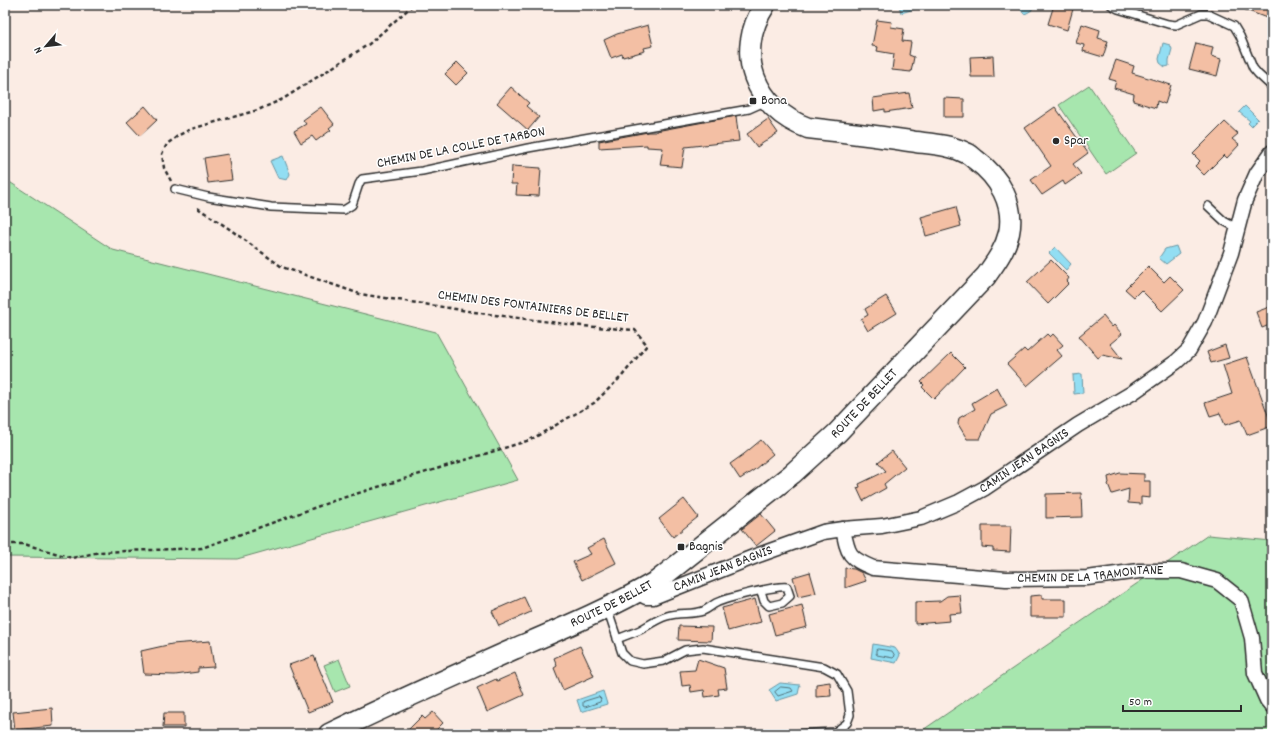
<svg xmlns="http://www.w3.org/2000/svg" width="1277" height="739" font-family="Dekko,sans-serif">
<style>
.green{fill:#a7e6ae;stroke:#69886c}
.water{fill:#92def3;stroke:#6996a3}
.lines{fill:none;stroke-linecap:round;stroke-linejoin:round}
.shore{stroke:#54737b;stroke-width:1}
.building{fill:#f3bfa4;stroke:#2b2b2b}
.service-casing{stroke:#2b2b2b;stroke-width:10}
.minor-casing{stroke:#2b2b2b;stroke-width:17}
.secondary-casing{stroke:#2b2b2b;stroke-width:23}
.path{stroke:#2b2b2b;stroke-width:2.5;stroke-dasharray:4 3;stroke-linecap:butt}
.service{stroke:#fff;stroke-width:7}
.minor{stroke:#fff;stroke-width:14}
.secondary{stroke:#fff;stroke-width:20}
.poi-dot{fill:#2b2b2b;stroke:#fff;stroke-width:1.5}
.labels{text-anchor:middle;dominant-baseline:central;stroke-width:3;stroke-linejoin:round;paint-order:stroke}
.poi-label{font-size:14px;fill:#2b2b2b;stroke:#fff;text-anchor:start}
.street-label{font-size:14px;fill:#2b2b2b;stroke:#fff}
</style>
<rect width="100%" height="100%" fill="#fbece4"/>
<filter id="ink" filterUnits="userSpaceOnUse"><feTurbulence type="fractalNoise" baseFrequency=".025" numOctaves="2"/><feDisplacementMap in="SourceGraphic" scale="8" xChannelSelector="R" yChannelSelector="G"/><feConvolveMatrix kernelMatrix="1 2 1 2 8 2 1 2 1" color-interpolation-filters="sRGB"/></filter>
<g filter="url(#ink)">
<path class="green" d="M1089 85 1136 153 1106 174 1059 105Z
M5 179 113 250 436 332 518 480 237 559 5 557Z
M1208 535 1272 541V734H917Z
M339 659 350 686 335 692 324 665Z"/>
<path class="water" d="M899 5H920L921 7 901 13Z
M1020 5H1032V10L1027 13 1024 14 1021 10Z
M1163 43 1170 45 1172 49 1169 60V66L1165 67 1160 63 1159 59Z
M1245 106 1258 119 1251 126 1248 123 1250 121 1239 112Z
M283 156 290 174 287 180 278 178 270 161Z
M1176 246 1179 254 1166 264 1159 258 1165 249Z
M1055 247 1071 264 1066 270 1049 253Z
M1082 374 1083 393 1074 394 1073 375Z
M873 644 895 648 900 655 896 663 871 658Z
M780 683 800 685 798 694 776 701 769 690Z
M603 691 607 704 581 712 577 700Z"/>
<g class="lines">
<path class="shore" d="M878 649 892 651 895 656 893 658 877 655 876 653V650Z
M781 687 791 688 793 691 778 696 775 692Z
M599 697 601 699 600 702 585 707 583 706V702Z"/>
</g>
<path class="building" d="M1054 5H1061L1073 9 1067 30 1048 24Z
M1235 5H1272V20L1235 6Z
M877 20 892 22 891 27 904 29 902 41 911 42 909 55 914 57 911 72 892 70 894 54 877 51 878 47 872 46Z
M1082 24 1100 30 1098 38 1108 41 1103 57 1083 51 1084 45 1076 43Z
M648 25 653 46 644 48 645 51 623 57 622 54 611 58 604 40 617 34Z
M1196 43 1213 47 1211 56 1221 59 1217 76 1189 69Z
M993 56 994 77H971L970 57Z
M1116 60 1134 66 1132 73 1171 85 1165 104 1157 101 1156 108 1133 101 1134 94 1114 88 1116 81 1109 79Z
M457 62 468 73 456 85 445 74Z
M511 87 529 103 526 106 539 117 528 130 497 103Z
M909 93 912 108 885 112V109L874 111 873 98Z
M944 98 964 99V117H944Z
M145 106 157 120 140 136 127 122Z
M321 107 334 124 329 128 331 130 316 141 312 136 301 143 294 131 306 124 303 120Z
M1055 107 1088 153 1073 164 1081 174 1065 185 1063 181 1042 195 1031 180 1051 166 1025 128Z
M736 116 739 141 685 147 682 167 660 165 663 148 647 147V145L599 148V141L648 132H656V131Z
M768 119 778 133 757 147 747 134Z
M1225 122 1238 134 1232 139 1239 145 1227 158 1224 155 1204 175 1195 166 1200 161 1193 154Z
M228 154 232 180 208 183 204 158Z
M512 166 541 168 539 196 516 195 517 184H511Z
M956 207 961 226 926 236 921 217Z
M1051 260 1069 278 1067 281 1069 283 1048 304 1027 282Z
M1148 266 1164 282 1170 276 1184 290 1162 311 1141 290 1134 297 1125 289Z
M886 296 897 313 868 331 861 319 868 315 865 309Z
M1272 306V324L1262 328 1256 312Z
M1103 316 1112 327 1114 325 1122 334 1110 344 1122 359 1102 355 1098 358 1079 336Z
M1047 334 1050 337 1053 334 1063 345 1057 350 1062 356 1027 386 1007 364 1024 349 1027 352Z
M1225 345 1229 358 1211 363 1207 352Z
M951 353 965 367 934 399 922 387 924 385 921 382Z
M1247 357 1272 426 1247 435 1241 420 1225 425 1220 413 1210 416 1205 403 1232 394 1223 365Z
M997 388 1007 406 991 414 980 439H967L958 424 959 418 975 409 972 403Z
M761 440 773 454 754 470 740 479 730 464 744 454Z
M892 451 905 467 884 484 886 488 863 501 857 488 860 487 859 484 886 471 878 462Z
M1120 473 1144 474V481H1150V498L1141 497V504L1128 503 1129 489 1112 494 1108 484 1109 483 1108 477Z
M1081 493 1082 517 1046 518V494Z
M684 499 698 517 673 537 659 519Z
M761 514 775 531 756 546 742 529Z
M982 526H1011L1010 552 993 551V548L982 547Z
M604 539 616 563 582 580 573 562 591 554 587 548Z
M845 568 854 569 862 573 866 581 845 588Z
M810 572 816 593 798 597 793 577Z
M960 595 962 613 949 614 950 621 915 624V602L940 601 947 596Z
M1042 595V599H1066V617H1030V596Z
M524 597 531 612 499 626 492 611Z
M755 599 761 622 728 631 722 608Z
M802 605 807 627 775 635 769 614Z
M679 626 712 627 711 641 678 640Z
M210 641 214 667 198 668V672L175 675 144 674 141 651 172 644Z
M580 646 594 676 563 690 554 668 557 666 554 658Z
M314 656 333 702 308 712 289 665Z
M698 659 724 668 727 688 718 689 719 695 705 697 704 690 691 692 690 685 682 686 680 671 695 670Z
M515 673 524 695 487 712 477 688 496 679 497 681Z
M830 682 831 696 816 697V684Z
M52 708 53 726 15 730 13 712Z
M433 712 443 723 432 734H404L422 716 425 719Z
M164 713H184V727H163Z"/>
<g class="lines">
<g class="service-casing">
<path id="service" d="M1111 5 1118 9 1168 24 1176 25 1201 14H1208L1234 26 1240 36 1253 68 1258 74 1272 87
M175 189 208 197 271 207 344 210 352 205 359 184 362 179 422 171 528 148 749 109 767 101
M1208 206 1224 221 1237 228
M607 608 622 653 630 661 643 664 664 661 685 650 703 648 824 667 837 674 847 691 850 715 847 723 835 732 796 734
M617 639C625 636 633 633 640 630 649 625 657 619 667 616 679 612 692 615 703 611 708 609 712 605 716 603 726 598 778 585 787 587L790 596 782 603 769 606 764 601 761 591"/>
</g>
<g class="minor-casing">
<g id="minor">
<path id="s1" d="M843 529C848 555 849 558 873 568L1006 579 1087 578 1139 571H1181L1217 581 1241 600 1252 638 1255 673 1267 700 1272 706"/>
<path id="s2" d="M638 592 646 597H653L756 556 823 532 843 529 882 526 921 518 959 502 985 488 1078 425 1132 393 1176 362 1189 350 1205 322 1231 253 1245 200 1257 173 1272 152"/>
</g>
</g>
<g class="secondary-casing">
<g id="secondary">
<path id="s3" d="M329 734C390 704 452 677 514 649 563 628 611 608 657 581L792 474 837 433 986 276C995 263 1005 250 1009 233 1015 204 999 177 976 160 973 158 970 154 966 153 951 145 932 144 916 142 880 136 844 132 808 128 755 109 733 53 765 5"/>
</g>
</g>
<path class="path" d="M171 181 164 168 162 154 167 144 179 135 191 129 258 110 283 99 369 44 413 5
M5 544H24L72 558 100 552 202 548 336 500 530 440 594 403 622 376 647 345 635 330 582 326 487 314 360 294 282 267 228 228 196 207"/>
<use href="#service" class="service"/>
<use href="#minor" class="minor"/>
<use href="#secondary" class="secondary"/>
</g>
</g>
<g class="poi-dot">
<rect x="749" y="97" width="8" height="8" rx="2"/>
<circle cx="1056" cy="141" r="4"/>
<rect x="677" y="543" width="8" height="8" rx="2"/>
</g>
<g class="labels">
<g class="poi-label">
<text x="761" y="101">Bona</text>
<text x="1064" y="141">Spar</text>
<text x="689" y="547">Bagnis</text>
</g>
<g class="street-label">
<text transform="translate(461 148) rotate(-11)">CHEMIN DE LA COLLE DE TARBON</text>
<text transform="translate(533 307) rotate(7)">CHEMIN DES FONTAINIERS DE BELLET</text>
<text stroke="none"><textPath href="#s3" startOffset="635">ROUTE DE BELLET</textPath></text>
<text stroke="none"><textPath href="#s2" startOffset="416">CAMIN JEAN BAGNIS</textPath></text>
<text stroke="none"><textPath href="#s2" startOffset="92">CAMIN JEAN BAGNIS</textPath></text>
<text stroke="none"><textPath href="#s1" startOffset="271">CHEMIN DE LA TRAMONTANE</textPath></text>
<text stroke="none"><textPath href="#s3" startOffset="311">ROUTE DE BELLET</textPath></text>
</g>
</g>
<rect width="1277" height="739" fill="none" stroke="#fff" stroke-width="20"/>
<rect x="10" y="10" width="1257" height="719" fill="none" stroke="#2b2b2b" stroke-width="1.5" filter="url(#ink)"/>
<g transform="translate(46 46) rotate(242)" stroke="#ffffff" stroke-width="3" paint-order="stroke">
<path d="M0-3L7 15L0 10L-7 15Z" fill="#2b2b2b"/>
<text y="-6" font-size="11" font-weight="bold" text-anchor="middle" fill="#2b2b2b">N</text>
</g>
<path d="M1123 705v6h118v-6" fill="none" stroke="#2b2b2b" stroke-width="2"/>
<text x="1129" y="705" font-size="12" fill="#2b2b2b" stroke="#ffffff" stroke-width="3" paint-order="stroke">50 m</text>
</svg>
